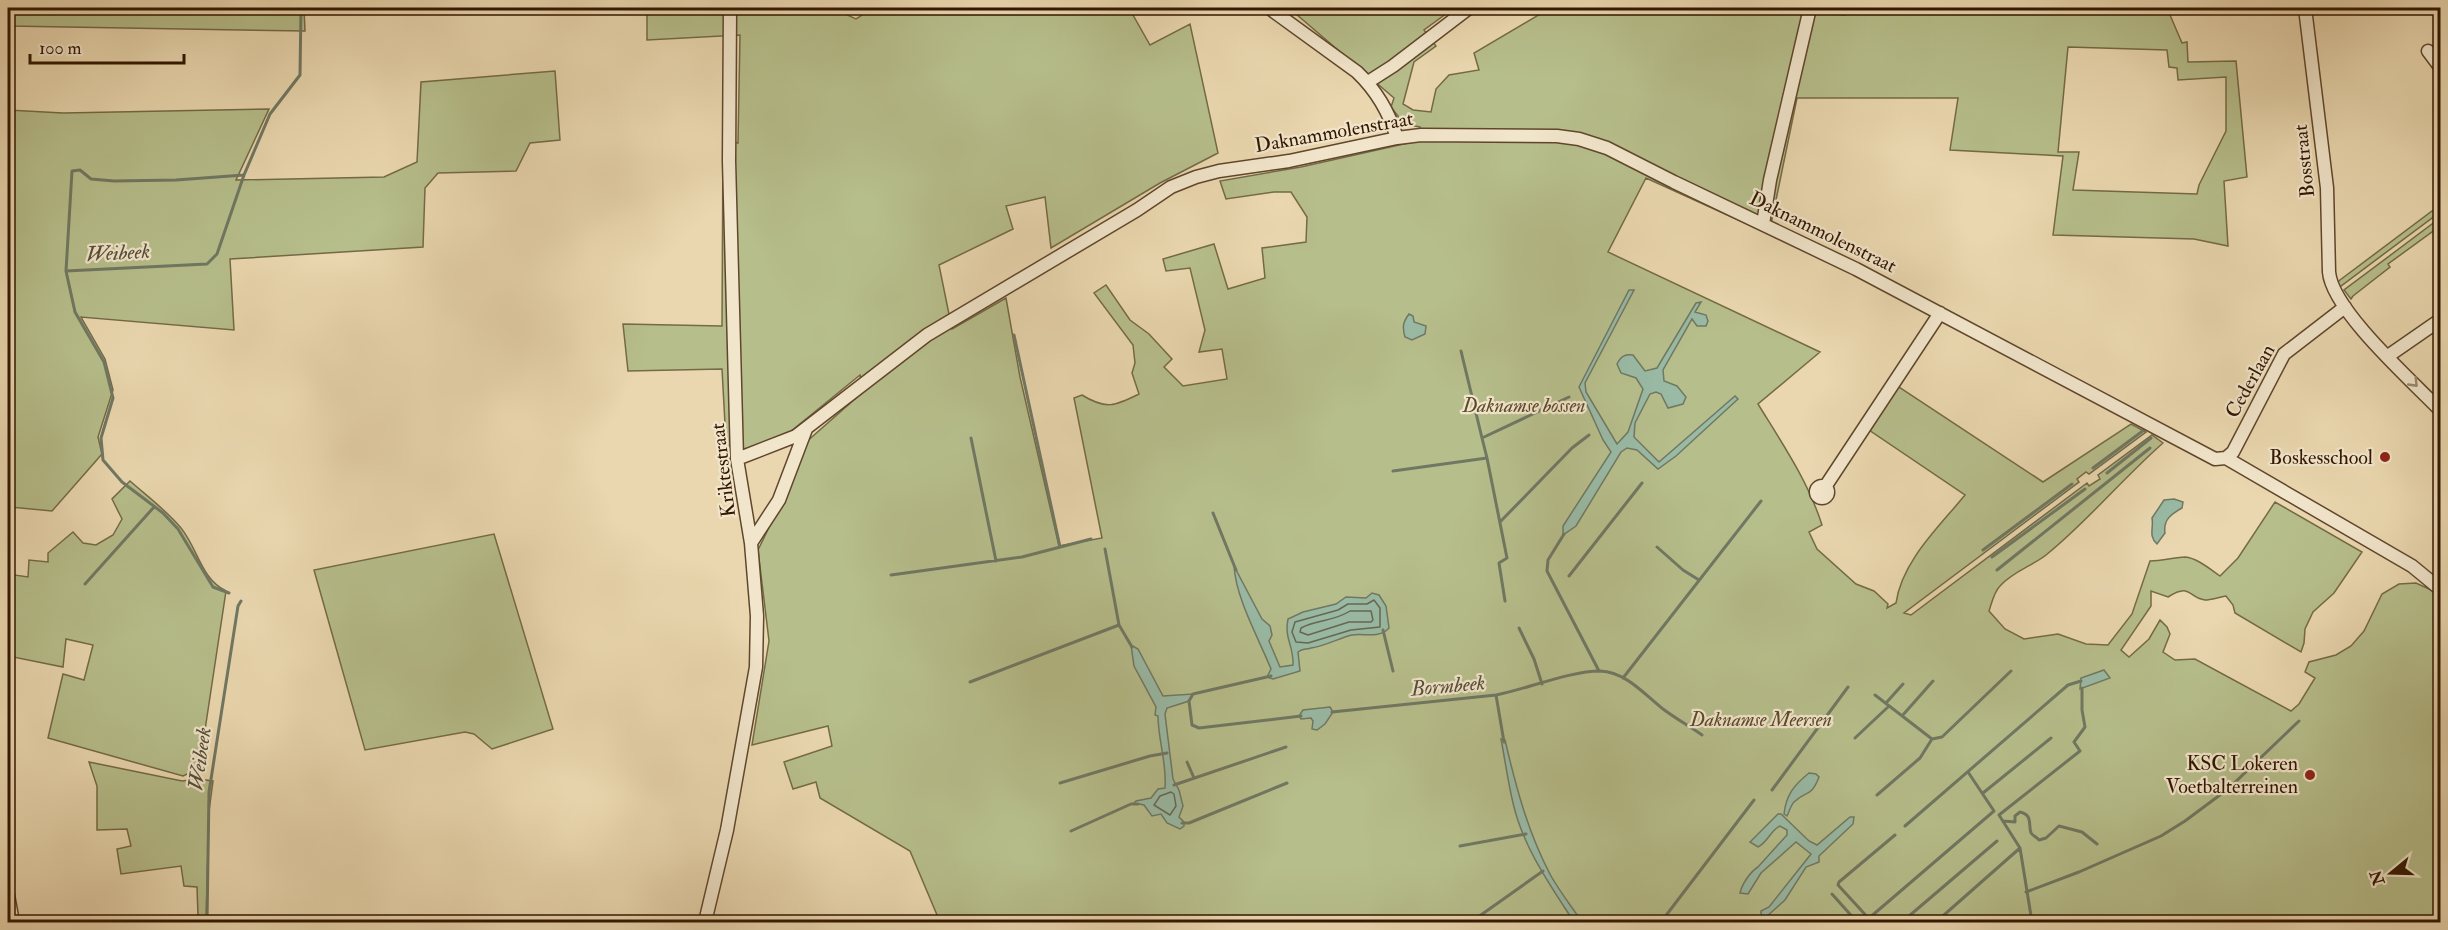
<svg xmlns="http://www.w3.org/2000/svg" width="2448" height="930" font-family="'IM FELL Double Pica',serif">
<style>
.green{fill:#b6be8b;stroke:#746a46;stroke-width:1.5;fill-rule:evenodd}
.water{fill:#99baa5;stroke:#707863;stroke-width:1.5}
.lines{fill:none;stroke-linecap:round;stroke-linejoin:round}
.shore{stroke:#666852;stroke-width:1.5}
.stream{stroke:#707863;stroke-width:3}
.minor-casing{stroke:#60462c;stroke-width:15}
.minor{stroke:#f1e5cb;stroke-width:12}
.oneway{stroke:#9b8870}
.poi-dot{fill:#8f2418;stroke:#f1e5cb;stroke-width:2}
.labels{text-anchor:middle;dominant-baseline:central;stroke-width:4.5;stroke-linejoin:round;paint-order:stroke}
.street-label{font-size:20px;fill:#321600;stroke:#f1e5cb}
.park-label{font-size:20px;font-style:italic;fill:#5a482a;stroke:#f1e5cb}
.poi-label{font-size:20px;fill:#321600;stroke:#f1e5cb;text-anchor:end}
.water-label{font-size:21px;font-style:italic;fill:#564f3a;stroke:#f1e5cb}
</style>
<rect width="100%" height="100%" fill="#ead7af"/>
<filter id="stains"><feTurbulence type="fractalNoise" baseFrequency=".00333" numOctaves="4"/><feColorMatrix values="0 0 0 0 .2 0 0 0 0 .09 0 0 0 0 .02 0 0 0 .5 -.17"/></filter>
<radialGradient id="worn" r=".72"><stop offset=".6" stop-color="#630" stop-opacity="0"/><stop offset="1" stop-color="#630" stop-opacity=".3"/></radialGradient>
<path class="green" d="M8 8H304L305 31 8 26Z
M647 8H835L836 10 856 19 873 8H1129L1150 45 1190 24 1218 153 1160 183 1051 248 1045 197 1006 206 1013 229 939 265 952 329 1006 298 1020 377 1059 546 1102 538 1074 398 1082 395C1106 410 1115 406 1139 394L1132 373 1135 363 1133 345 1094 293 1106 285 1130 320 1149 334 1172 359 1164 367 1183 386 1227 379 1222 349 1199 352 1205 330 1190 268 1166 271 1163 259 1214 244 1228 289 1265 278 1262 248 1306 242 1307 217 1291 192H1274L1226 199 1220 181 1301 167 1422 140 1420 127 1404 124 1391 107 1394 98 1289 8H1454L1424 30 1436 46 1414 62 1403 104 1413 110 1431 112 1436 89 1449 75 1479 70 1474 53 1542 13 1548 8H1803V11L1845 15 1862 8H1922L1929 13 1942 8H2167L2182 43 2187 42 2188 62 2236 61 2247 177 2224 181 2228 246 2194 239 2053 235 2063 156 1950 150 1958 98H1797L1769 234 1646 178 1608 252 1820 352 1758 404C1782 443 1808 481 1822 525L1809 532 1817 549 1856 584 1874 591 1888 604 1887 608 1896 603C1902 561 1939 527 1965 495L1869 430 1896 385 2043 482 2131 424 2146 432 2089 474 2086 472 2077 479 2079 482 1904 613 1911 615 2087 483 2089 486 2100 479 2098 475 2152 435 2163 443C2122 479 2088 521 2046 555 2032 566 2012 572 2000 586 1994 592 1992 602 1989 611L2005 629 2024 639 2058 634 2086 644 2108 645 2132 614 2150 561C2161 561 2177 557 2185 557 2197 558 2210 569 2220 576L2238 558 2275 502 2362 552 2334 593 2313 612 2305 629 2304 643 2301 652 2235 613 2233 605 2226 596C2219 597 2211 600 2205 600 2188 598 2191 582 2168 597L2151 591V606L2121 650 2129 657 2149 639 2160 620 2167 627 2170 634 2163 652 2175 660 2195 659 2291 711 2299 704 2315 678 2305 672 2309 662 2336 655 2351 646 2364 631 2382 594 2399 584 2416 583 2440 594V922H940L910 851 820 798 816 782 793 789 784 762 832 746 828 726 752 745 769 641 758 550 781 503 804 444 864 391 860 375 790 432 727 460 722 369 628 371 623 324 722 326 723 140 738 143 740 35 647 40ZM2068 47 2167 50 2169 67 2177 68 2178 80 2226 77V131L2199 185 2197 194 2073 190 2079 152H2058Z
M555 71 560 140 530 143 516 171 438 173 425 188 423 247 230 259 234 330 81 317 105 359 113 390 98 437 102 454 52 511 10 507 8 509V110L63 113 269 109 236 180 384 177 417 162 421 82Z
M2440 205V212L2337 289 2335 285 2340 280Z
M2440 218V226L2388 264 2390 267 2353 296 2351 299 2344 290Z
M130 481C147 496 167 511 181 528 198 549 201 579 226 591L200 763 194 771 183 776 48 738 63 674 84 680 93 645 66 639 63 667 8 656V574L28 577 29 560 48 562V553L73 532 83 543 96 545 113 535 122 519 112 499Z
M494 534 553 729 492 749 474 734 465 732 365 750 314 570Z
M89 762 182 781 197 779 213 781 209 811 206 922H171L198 916 197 887 184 886 181 866 121 874 117 849 131 846 127 829 97 830V786Z"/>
<path class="water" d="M1629 290H1634L1585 383 1586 392 1617 444 1628 432 1643 389 1636 378 1621 373 1617 364C1621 356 1625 354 1633 355L1645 371 1657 368 1696 303 1701 302 1695 312 1706 315 1708 321 1706 326H1697L1692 319 1663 370 1664 381 1677 386 1686 397 1683 404 1668 408 1661 394 1656 392 1650 394 1635 423 1634 437 1659 462 1735 396 1738 399 1676 456 1658 469 1637 450 1627 448 1621 452 1576 526 1563 535V526L1611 452 1603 440 1579 387Z
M1409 314 1413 316 1414 322 1426 326 1425 334 1412 340 1405 337C1402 327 1403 322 1409 314Z
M2174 499 2183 502 2182 508C2171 514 2163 520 2165 533L2157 544C2148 536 2154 528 2152 518L2164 500Z
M1234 566 1262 619 1270 626 1272 635 1269 641 1280 667 1293 665C1294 646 1284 639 1288 619L1303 612 1336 604 1346 597 1366 598 1372 593 1379 595 1386 606 1389 628C1379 639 1365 633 1352 635 1339 638 1326 646 1311 648 1305 650 1303 648 1298 652L1300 671 1273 679 1267 677 1271 669C1259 639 1236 599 1234 566Z
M1131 645 1138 649 1163 696 1193 694 1189 701 1167 708 1165 714 1173 779 1179 790 1183 806 1179 817 1184 822V826L1180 829 1167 823 1161 814 1152 816 1144 805 1134 803 1136 801 1151 798 1158 789 1165 788C1167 763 1158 740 1158 716L1155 715 1156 707 1134 666Z
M2104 670 2110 678 2080 689 2081 678Z
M1330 707 1333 712 1325 724 1317 730 1312 729 1313 721 1311 718 1301 719 1299 716 1303 710Z
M1501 739 1505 740C1516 787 1528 833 1551 876 1560 892 1572 907 1582 922H1574C1550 885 1523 847 1513 803 1508 782 1505 760 1501 739Z
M1809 773 1816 774 1819 777C1811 798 1806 790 1794 802 1791 805 1789 812 1787 816L1784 814C1786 795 1794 785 1809 773Z
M1778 814H1781L1809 841 1817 845 1850 817H1854L1853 824 1819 856V862L1806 867 1785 900 1765 918 1761 914V911L1769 907 1811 854 1796 842 1761 873 1748 894 1740 893C1742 884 1750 872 1758 867L1787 835V830L1780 826C1770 831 1768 842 1758 847L1750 842Z"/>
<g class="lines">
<path class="shore" d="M1374 600 1380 608V627L1351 630 1308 643 1296 642 1292 632 1295 622 1338 610 1348 604H1367Z
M1350 611H1371L1373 620 1371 622H1349L1308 635 1300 632 1301 628C1316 620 1335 621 1350 611Z
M1171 792 1174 794 1176 806 1170 815 1154 805 1160 796Z"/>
<path class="stream" d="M66 271 72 171 80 170 91 179 114 181 176 180 244 175
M1014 335 1060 547
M1461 351 1482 438 1569 397
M971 438 996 561
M1487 458 1507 558 1499 563 1505 601
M2093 468 2144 430
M1393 471 1487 458 1482 438
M2107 473 2151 438
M1213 513 1236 570
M1500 522 1572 448 1589 435
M1564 534 1548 560 1547 571 1599 671
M1657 547 1683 570 1699 580
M1105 549 1119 625 1132 647
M1983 550 2072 484
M1992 557 2085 489
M1997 570 2150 448
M891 575 1022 557 1091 539
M1569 576 1642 483
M85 584 154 507
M229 593 213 587 178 529 163 513 122 482 103 460 101 438 113 398 104 362 75 312 66 271 207 264 217 254 244 175 270 114 300 75 301 8
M1519 628 1534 659 1542 684
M1383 630 1393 671
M1623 678 1761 501
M970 682 1119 625
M1193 694 1189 701 1192 725 1199 728 1301 716
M1193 694 1271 676
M1496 695C1527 689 1570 671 1600 671 1626 672 1644 694 1663 709 1675 718 1689 726 1702 735
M1875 695 1932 739 1942 737 2011 671
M1886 703 1903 684
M1332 712 1496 695 1504 742
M1902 716 1933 681
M1855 738 1889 706
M1187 762 1194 778
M1060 783 1150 756 1167 753
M1174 785 1286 747
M1772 790 1848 687
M1983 793 2051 738
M1877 795 1920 758 1932 739
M2003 821 2015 822V816L2020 812C2033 815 2028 824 2031 833 2033 836 2037 837 2039 840L2046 838 2059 826 2082 832 2097 844
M1182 823H1189L1287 783
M1905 826 2068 685 2081 681
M1071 831 1131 804H1138
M1460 846 1526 834
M2026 892 2079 872 2161 836 2185 821 2228 789 2299 721
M1832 894 1857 922
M1868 919 1994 811 1968 772
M207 922 209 792 238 606 241 601
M1471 922 1543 871
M1661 922 1754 800
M1872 922 1838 885 1839 882 1895 835
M1902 922 1997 841
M1936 922 2020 848
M2032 922 2020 848 1999 815 2080 751 2074 742 2085 727 2082 710V688"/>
<g class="minor-casing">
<path id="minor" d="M1269 8 1357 72C1377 91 1389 112 1397 138
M2305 8 2327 188 2329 272C2332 310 2412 381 2440 410
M2428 51 2440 67
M1368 82 1393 66 1469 8
M1763 224 1770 180 1810 8
M2388 356 2440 320
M2226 458 2233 452 2284 354 2345 307
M737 459 796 436 927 335 1137 210 1171 187 1196 177 1219 171 1289 161 1397 138 1421 135 1557 136 1579 139 1607 148 1674 182 1856 269 2215 459 2226 458 2412 566 2440 589
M1816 492a6 6 0 1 1 12 0a6 6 0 1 1-12 0Z
M1825 487 1940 313
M751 543 779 500 806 429
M8 895 13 922
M705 922 727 830 756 667 757 616 751 543 737 459 729 161 730 8"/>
</g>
<use href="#minor" class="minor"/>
</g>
<defs><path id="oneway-chevron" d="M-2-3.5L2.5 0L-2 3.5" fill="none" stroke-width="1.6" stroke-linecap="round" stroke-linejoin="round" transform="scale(1.5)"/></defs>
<use class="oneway" href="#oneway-chevron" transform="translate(2414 383) rotate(46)"/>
<g class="poi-dot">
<circle cx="2385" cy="457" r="6"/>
<circle cx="2310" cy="775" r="6"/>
</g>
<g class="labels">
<g class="street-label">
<text transform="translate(1334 132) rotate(-10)">Daknammolenstraat</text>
<text transform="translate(2304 161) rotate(-96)">Bosstraat</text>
<text transform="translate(1823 232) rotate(26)">Daknammolenstraat</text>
<text transform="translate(2250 381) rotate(-61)">Cederlaan</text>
<text transform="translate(723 470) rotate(-97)">Kriktestraat</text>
</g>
<g class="park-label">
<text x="1524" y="405">Daknamse bossen</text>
<text x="1761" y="719">Daknamse Meersen</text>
</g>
<g class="poi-label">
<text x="2373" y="457">Boskesschool</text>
<text x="2298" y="763">KSC Lokeren<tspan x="2298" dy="23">Voetbalterreinen</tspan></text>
</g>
<g class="water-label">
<text transform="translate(118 253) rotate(-3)">Weibeek</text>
<text transform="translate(1448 686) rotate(-5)">Bormbeek</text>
<text transform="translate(200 759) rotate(-82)">Weibeek</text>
</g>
</g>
<rect width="2448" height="930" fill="none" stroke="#ead7af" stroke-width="30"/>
<rect x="9" y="9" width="2430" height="912" fill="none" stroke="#321600" stroke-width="3"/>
<rect x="15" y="15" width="2418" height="900" fill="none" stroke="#321600" stroke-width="1.5"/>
<g transform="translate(2391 873) rotate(251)" stroke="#f1e5cb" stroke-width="4.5" paint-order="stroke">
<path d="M0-4.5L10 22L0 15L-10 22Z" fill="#321600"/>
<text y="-9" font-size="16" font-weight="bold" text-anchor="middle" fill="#321600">N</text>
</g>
<path d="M30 54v9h154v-9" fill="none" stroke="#321600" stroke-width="3"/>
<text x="39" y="54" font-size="18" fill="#321600" stroke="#f1e5cb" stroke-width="4.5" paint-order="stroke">100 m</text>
<rect width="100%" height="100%" filter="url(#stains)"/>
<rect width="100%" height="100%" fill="url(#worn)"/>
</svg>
